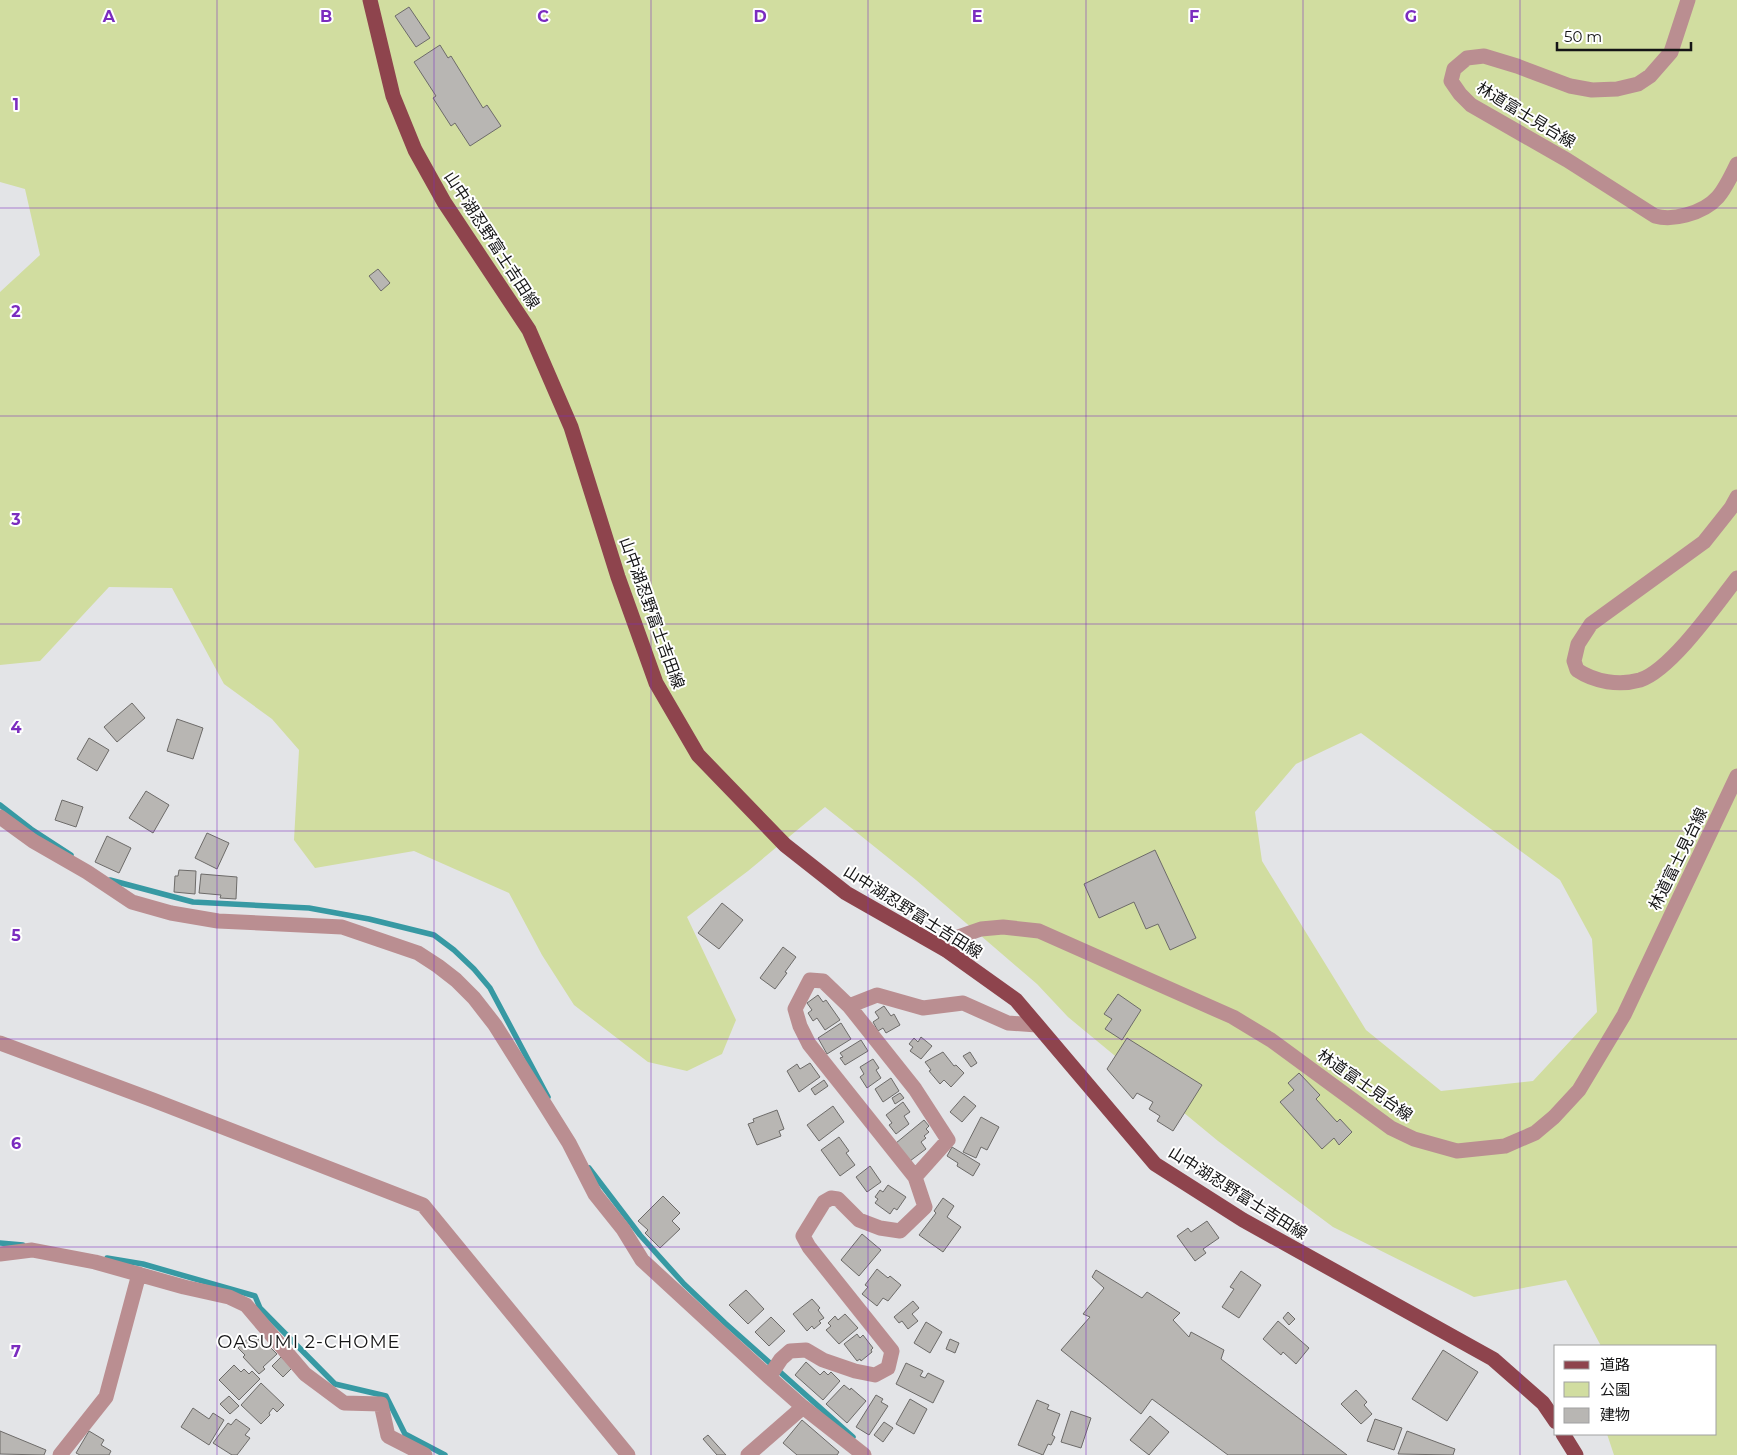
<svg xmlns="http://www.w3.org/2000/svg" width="1737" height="1455" font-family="Montserrat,'Noto Sans JP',sans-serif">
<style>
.green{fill:#d1dda0;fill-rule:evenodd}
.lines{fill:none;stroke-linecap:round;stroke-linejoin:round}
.stream{stroke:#3799a3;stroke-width:5.5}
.building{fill:#b8b6b3;stroke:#6d6b69}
.minor{stroke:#ba8e91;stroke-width:15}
.major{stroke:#8e444d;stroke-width:15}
.grid{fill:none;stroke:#7b2cbf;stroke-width:1;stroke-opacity:0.55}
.labels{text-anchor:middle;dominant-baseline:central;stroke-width:4;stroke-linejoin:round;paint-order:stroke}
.street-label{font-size:16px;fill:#151516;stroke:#fff}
.neighbourhood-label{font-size:18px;letter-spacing:1px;fill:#151516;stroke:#fff}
.grid-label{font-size:16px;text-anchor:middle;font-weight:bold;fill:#7b2cbf;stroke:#fff;stroke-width:4;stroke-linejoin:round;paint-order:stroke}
</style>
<rect width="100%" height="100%" fill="#e3e4e7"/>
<path class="green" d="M0 0H1737V1455H1614L1607 1434H1716V1346H1601L1566 1280 1474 1297 1333 1227 1218 1141 1068 1017 1037 984 916 880 825 807 748 871 687 917 736 1020 722 1054 687 1071 648 1062 574 1005 542 955 509 893 414 851 315 868 294 840 299 750 272 719 224 684 172 588 109 587 40 661 0 665V292L40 255 25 189 0 182ZM1361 733 1560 880 1592 939 1597 1012 1533 1081 1441 1091 1366 1030 1262 861 1255 812 1296 764Z"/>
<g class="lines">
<path class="stream" d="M0 805 31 829 71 855
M110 880 193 902 309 908 369 919 434 935 454 950 474 969 490 988 548 1097
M589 1168 640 1235 684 1284 725 1323 853 1437
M0 1243 23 1245
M107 1258 143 1264 255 1296 260 1308 335 1384 386 1396 405 1434 445 1455"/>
</g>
<path class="building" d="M409 7 430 38 416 47 395 16Z
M440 45 448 58 451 56 483 108 487 105 501 126 470 146 455 123 451 126 433 98 436 96 414 62Z
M378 269 390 283 381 291 369 276Z
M132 703 145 718 117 742 104 727Z
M177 719 203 728 193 759 167 751Z
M89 738 109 750 97 771 77 759Z
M146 791 169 805 153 833 129 818Z
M62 800 83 807 76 827 55 820Z
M207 833 229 843 217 869 195 858Z
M107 836 131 848 119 873 95 862Z
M1155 850 1196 938 1170 950 1158 924 1146 929 1134 902 1099 918 1084 884Z
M179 870 196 871 195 894 174 892 175 876H178Z
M201 874 237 877 236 899 220 898 221 895 199 893Z
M722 903 743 920 719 949 698 933Z
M783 947 796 957 785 972 787 973 775 989 760 978Z
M1118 994 1141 1010 1122 1040 1105 1029 1112 1019 1104 1014Z
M818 995 823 1002 826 1000 840 1020 825 1030 817 1018 813 1021 808 1013 812 1010 807 1003Z
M884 1006 891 1016 894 1014 900 1025 886 1033 883 1028 878 1031 873 1022 879 1018 875 1012Z
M841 1023 851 1039 827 1054 818 1038Z
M921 1037 932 1046 921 1059 910 1051 913 1047 909 1044 914 1038 918 1042Z
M1127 1038 1202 1085 1173 1131 1157 1121 1160 1116 1149 1109 1153 1102 1137 1093 1133 1099 1107 1069Z
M861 1040 868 1051 845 1065 840 1058 843 1057 840 1053Z
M943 1052 954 1066 956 1065 964 1073 951 1087 944 1080 940 1084 929 1071 931 1070 925 1062Z
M970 1052 977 1063 971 1067 963 1056Z
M873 1059 879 1068 876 1070 881 1078 867 1088 860 1077 864 1074 860 1067Z
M810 1063 820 1077 799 1092 787 1071 797 1064 800 1069Z
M1299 1073 1320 1095 1316 1099 1337 1122 1340 1119 1352 1132 1339 1145 1334 1138 1322 1149 1280 1102 1294 1090 1288 1083Z
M891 1078 899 1091 883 1102 875 1089Z
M824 1080 828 1086 815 1095 811 1089Z
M900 1093 904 1098 895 1104 892 1098Z
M964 1096 976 1106 962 1122 950 1112Z
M903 1102 910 1112 904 1116 909 1124 896 1134 889 1125 892 1123 886 1115Z
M833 1106 844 1122 819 1141 807 1125Z
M777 1110 784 1129 779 1131 781 1136 757 1145 748 1124 754 1122 753 1119Z
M981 1117 999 1127 987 1150 981 1147 976 1158 963 1152Z
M924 1120 929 1126 926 1129 929 1132 924 1136 926 1138 921 1142 926 1149 910 1161 896 1143Z
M839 1137 849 1151 846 1153 855 1165 840 1176 821 1150Z
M952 1147 980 1164 973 1176 957 1166 958 1163 947 1156Z
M870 1166 881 1182 867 1192 856 1177Z
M888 1185 906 1197 897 1210 894 1208 890 1214 875 1203 878 1199 875 1197 880 1190 883 1192Z
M663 1196 680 1213 672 1221 680 1229 660 1248 645 1233 648 1230 638 1221Z
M943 1198 954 1206 947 1217 961 1227 943 1252 919 1235 936 1213 934 1211Z
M1207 1221 1219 1238 1203 1249 1206 1253 1195 1261 1177 1236 1188 1228 1191 1232Z
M862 1234 881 1250 859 1276 841 1260Z
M877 1269 888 1278 890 1276 901 1285 888 1301 883 1298 877 1306 862 1294 868 1287 865 1285Z
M1096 1270 1142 1298 1147 1292 1180 1313 1173 1320 1189 1337 1191 1332 1224 1350 1221 1359 1347 1455H1228L1152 1399 1141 1414 1061 1350 1090 1317 1083 1314 1104 1288 1092 1277Z
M1241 1271 1261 1285 1239 1318 1222 1307 1234 1289 1230 1287Z
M746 1290 764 1309 748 1324 729 1305Z
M812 1299 820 1308 818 1310 824 1318 819 1321 821 1323 814 1329 812 1326 807 1331 793 1314Z
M913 1301 919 1308 912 1314 918 1321 908 1329 902 1321 899 1323 894 1317Z
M1288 1312 1295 1319 1289 1325 1283 1318Z
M845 1314 858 1328 839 1344 826 1330 831 1326 828 1323 835 1316 838 1320Z
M771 1317 785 1331 769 1346 755 1332Z
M1278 1321 1309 1348 1296 1364 1283 1352 1281 1355 1263 1339Z
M926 1322 942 1332 930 1353 914 1343Z
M253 1334 267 1348 269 1346 277 1354 263 1367 265 1369 259 1374 243 1357 245 1355 238 1348Z
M857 1334 860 1338 863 1335 873 1348 871 1350 872 1352 861 1361 860 1359 857 1361 844 1344Z
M950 1339 959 1343 955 1353 946 1349Z
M1443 1350 1478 1372 1447 1421 1412 1399Z
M281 1357 292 1368 283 1377 272 1366Z
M806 1362 820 1375 824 1371 828 1375 831 1372 840 1381 823 1400 795 1375Z
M906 1363 923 1371 920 1376 925 1378 928 1373 944 1381 933 1403 896 1384Z
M234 1365 241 1372 244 1369 249 1374 252 1371 260 1379 239 1400 219 1380Z
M261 1383 284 1405 277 1412 273 1408 269 1413 270 1415 261 1424 241 1405Z
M844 1385 850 1390 851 1388 866 1401 847 1423 826 1404Z
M1356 1390 1367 1402 1364 1405 1372 1414 1361 1424 1341 1404Z
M876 1395 883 1399 881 1402 888 1406 869 1435 856 1427Z
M229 1396 239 1406 230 1414 220 1404Z
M910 1399 927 1409 914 1434 896 1424Z
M1037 1400 1049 1405 1047 1409 1060 1414 1052 1435 1055 1437 1051 1445 1048 1444 1043 1455 1018 1445Z
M193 1408 209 1419 213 1413 224 1420 209 1445 181 1427Z
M1071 1411 1091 1418 1081 1448 1061 1442Z
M1150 1416 1169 1432 1149 1455 1130 1440Z
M236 1419 250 1429 245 1435 250 1438 237 1455H232L213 1443 228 1423 231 1425Z
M1375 1419 1402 1428 1394 1450 1367 1441Z
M802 1420 839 1452 837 1455H797L783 1443Z
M884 1422 893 1428 883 1442 874 1435Z
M0 1431 46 1450 44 1455 0 1454Z
M89 1431 104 1440 101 1445 111 1451 109 1455H80L76 1453Z
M1407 1431 1455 1449 1453 1455 1398 1454Z
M708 1435 726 1455H717L703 1439Z"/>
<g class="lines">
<path class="minor" d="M1688 0 1671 52 1650 76 1638 84 1617 89 1592 90 1570 86 1517 66 1484 56 1467 58 1454 69 1451 81 1460 94 1471 105 1567 160 1655 216C1666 219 1675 218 1686 215 1717 207 1724 191 1737 164
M1737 497 1731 508 1704 542 1591 624 1578 644 1574 661 1577 670C1595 682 1619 686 1640 680 1671 670 1717 604 1737 578
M0 817 33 841 87 872 132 902 171 913 218 921 342 927 418 953 438 966 456 980 474 998 495 1025 569 1143 595 1194 623 1229 642 1260 769 1377 803 1407 864 1455
M946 950 958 937 981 929 1003 927 1039 931 1233 1017 1271 1040 1391 1128 1414 1139 1457 1151 1505 1146 1535 1133 1554 1117 1579 1090 1624 1015 1737 776
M849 1006 877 995 923 1008 963 1003 1008 1023 1037 1025
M0 1043 153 1100 423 1205 628 1455
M0 1254 32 1250 95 1262 184 1287 229 1297 246 1305 305 1374 344 1403 381 1404 388 1436 425 1455
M769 1377 781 1359 790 1351 806 1350 823 1360 855 1371 875 1375 888 1368 892 1351 809 1247 803 1236 824 1202 831 1198 838 1199 859 1220 880 1228 900 1231 925 1207 915 1177 948 1140 915 1089 849 1006 823 981 810 980 795 1009 800 1026 809 1044 915 1177
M60 1455 106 1397 139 1274
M748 1455 803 1407"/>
<path class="major" d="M370 0 393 96 415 150 444 202 529 330 571 427 618 577 656 683 698 755 785 845 846 893 946 950 1016 1000 1155 1164 1243 1220 1493 1359 1543 1403 1556 1422
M1563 1434 1576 1455"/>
</g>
<path class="grid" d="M217 0V1455M434 0V1455M651 0V1455M868 0V1455M1086 0V1455M1303 0V1455M1520 0V1455M0 208H1737M0 416H1737M0 624H1737M0 831H1737M0 1039H1737M0 1247H1737"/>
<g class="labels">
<g class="street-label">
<text transform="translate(1526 115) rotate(31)">林道富士見台線</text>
<text transform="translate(492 240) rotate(57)">山中湖忍野富士吉田線</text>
<text transform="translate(652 613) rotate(70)">山中湖忍野富士吉田線</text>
<text transform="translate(1678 859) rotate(-64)">林道富士見台線</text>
<text transform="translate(913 912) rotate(32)">山中湖忍野富士吉田線</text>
<text transform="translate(1365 1085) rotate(35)">林道富士見台線</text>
<text transform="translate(1238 1193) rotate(32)">山中湖忍野富士吉田線</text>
</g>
<g class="neighbourhood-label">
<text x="309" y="1342">OASUMI 2-CHOME</text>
</g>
</g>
<g class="grid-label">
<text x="109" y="22">A</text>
<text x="326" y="22">B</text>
<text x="543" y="22">C</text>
<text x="760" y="22">D</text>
<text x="977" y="22">E</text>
<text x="1194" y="22">F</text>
<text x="1411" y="22">G</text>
<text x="16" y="110">1</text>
<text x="16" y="317">2</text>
<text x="16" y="525">3</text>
<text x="16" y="733">4</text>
<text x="16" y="941">5</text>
<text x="16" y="1149">6</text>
<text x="16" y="1357">7</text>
</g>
<rect x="1554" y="1345" width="162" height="90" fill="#ffffff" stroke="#a1a1a2"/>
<rect x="1564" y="1361" width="25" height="8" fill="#8e444d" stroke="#a1a1a2"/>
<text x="1600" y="1370" font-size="15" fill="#151516">道路</text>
<rect x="1564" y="1382" width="25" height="15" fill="#d1dda0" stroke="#a1a1a2"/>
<text x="1600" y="1395" font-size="15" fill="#151516">公園</text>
<rect x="1564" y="1408" width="25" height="15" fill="#b8b6b3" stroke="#a1a1a2"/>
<text x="1600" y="1420" font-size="15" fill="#151516">建物</text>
<path d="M1557 42v8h134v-8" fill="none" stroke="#151516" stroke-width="2.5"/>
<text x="1564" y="42" font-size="15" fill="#151516" stroke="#ffffff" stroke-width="4" paint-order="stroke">50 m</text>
</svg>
